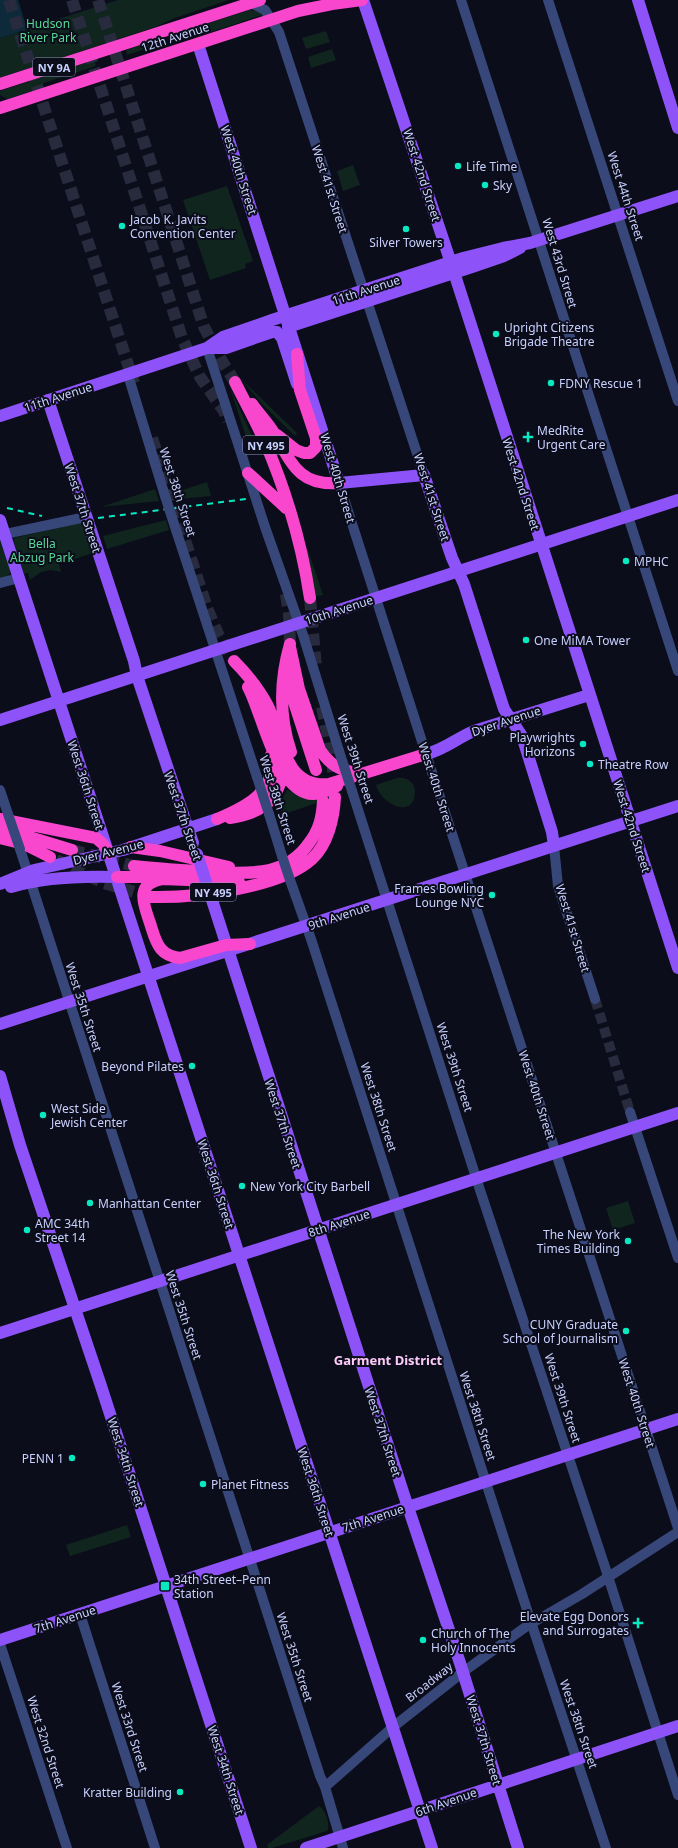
<svg xmlns="http://www.w3.org/2000/svg" width="678" height="1848" font-family="'Noto Sans',sans-serif">
<style>
.green{fill:#0f251e}
.water{fill:#0c2a3a}
.pier{fill:#0c0d1b}
.lines{fill:none;stroke-linecap:round;stroke-linejoin:round}
.minor-tunnel{stroke:#282a3d;stroke-width:10;stroke-dasharray:10 5;stroke-linecap:butt}
.highway-tunnel{stroke:#282a3d;stroke-width:12;stroke-dasharray:12 6;stroke-linecap:butt}
.minor{stroke:#384779;stroke-width:10}
.major{stroke:#8d53f9;stroke-width:12}
.highway{stroke:#f947cd;stroke-width:12}
.rail{stroke:#08e9c2;stroke-width:2;stroke-dasharray:6 5;stroke-linecap:butt}
.minor-bridge{stroke:#384779;stroke-width:10}
.major-bridge{stroke:#8d53f9;stroke-width:12}
.poi-dot{fill:#08e9c2;stroke:#0c0d1b;stroke-width:1.5}
.labels{text-anchor:middle;dominant-baseline:central;stroke-width:4;stroke-linejoin:round;paint-order:stroke}
.shield{fill:#0c0d1b;stroke:#9096b9;stroke-width:1}
.shield-label{font-size:11px;font-weight:bold;fill:#c8d0fd}
.park-label{font-size:12px;fill:#58d995;stroke:#0c0d1b}
.street-label{font-size:12px;fill:#c8d0fd;stroke:#0c0d1b}
.poi-label{font-size:12px;fill:#c8d0fd;stroke:#0c0d1b;text-anchor:start}
.neighbourhood-label{font-size:13px;font-weight:bold;fill:#fdcaf9;stroke:#0c0d1b}
</style>
<rect width="100%" height="100%" fill="#0c0d1b"/>
<path class="green" d="M7 0H229L175 18 155 27 0 78V38L18 32Z
M250 10 261 12 262 15 196 37 193 28Z
M326 31 330 42 306 49 302 38Z
M156 40 163 43 127 55 126 50Z
M332 49 336 60 311 68 308 57Z
M94 60 96 66 44 83 32 91 7 99 0 95V91Z
M353 165 360 185 343 191 337 171Z
M227 186 253 261 245 264 246 268 210 280 183 200Z
M240 378 297 433 295 436 264 406Z
M229 385 255 443 257 453 254 449 251 452Z
M207 482 211 496 178 499 177 492Z
M155 489 159 501 101 507Z
M166 520 169 530 107 549 103 536Z
M80 523 83 525 93 553 59 564 61 572 51 570 41 572 30 580 28 573 24 574 14 542V538Z
M0 541 11 572 8 576 0 578Z
M305 550H308L323 595 314 597Z
M397 778C406 777 413 781 415 790 416 820 382 806 376 785Z
M287 790C292 791 297 795 302 797 315 802 329 797 342 793V794L282 815 279 805Z
M628 1201 635 1223 613 1230 606 1208Z
M127 1525 131 1537 70 1556 66 1545Z
M319 1806C325 1809 331 1825 327 1831L272 1848H268L267 1845 272 1841Z"/>
<path class="water" d="M0 0H118L0 38Z"/>
<path class="pier" d="M18 0H118L27 29Z"/>
<g class="lines">
<path class="minor-tunnel" d="M595 999 630 1112"/>
<path class="highway-tunnel" d="M9 0 134 383
M72 0 182 338 200 377 224 411 228 421
M98 0 204 327 223 363 235 382
M152 438 207 608 219 636 234 661
M286 594 289 615 290 644
M310 598 316 667
M322 707 332 758 335 792
M72 850 134 866
M56 860 104 883 151 897"/>
<path class="minor" d="M461 0 678 671
M548 0 678 401
M251 3 265 10 279 32 424 475
M207 348 265 527 303 635 339 751
M128 375 165 496
M339 483 426 754 678 1528
M176 530 257 777
M0 535 86 517
M0 583 19 578
M0 790 8 814
M352 791 480 1190 605 1567 678 1795
M269 814 282 856
M554 846 558 886 595 999
M20 849 320 1776 325 1787 343 1848
M290 880 311 939 528 1613 606 1848
M630 1112 678 1258
M80 1614 155 1848
M0 1644 67 1848
M325 1787 393 1727 463 1672 527 1626 582 1594 678 1532"/>
<path class="major" d="M363 0 451 263 678 968
M638 0 678 128
M198 44 339 483 424 475 452 558 464 584 504 709 522 736 552 832 554 846
M288 327 472 267 504 256 520 248
M207 348H226L272 332H277L282 338 297 384
M48 400 134 661 137 676 183 814
M0 416 207 348 223 337 272 320 463 258 503 248 530 243 678 196
M0 520 432 1848
M0 720 678 500
M426 754C444 750 457 738 474 731L589 695
M0 884 34 870 123 850 217 819
M11 887C43 877 83 876 117 877
M211 897 404 1495 460 1663 518 1848
M0 1024 678 806
M0 1076 20 1145 100 1383 251 1848
M0 1333 678 1113
M0 1640 678 1419
M306 1848 678 1726"/>
<path class="highway" d="M0 84 260 0
M0 108 298 11 332 4 362 0
M235 382C245 402 256 422 265 442 286 491 302 545 310 598
M252 404C259 414 268 423 274 433 292 464 299 486 339 483
M277 435 296 450 304 453H310L316 447V438L300 390 297 354
M248 473 286 508
M290 644C280 679 279 717 291 752
M290 647 299 689 320 750C328 762 339 771 354 772
M234 661C247 674 259 689 268 706 282 735 283 789 329 784L426 754
M290 673 292 696 316 770
M248 687C263 714 277 795 314 794 322 794 330 789 337 786
M230 818C258 814 279 802 282 773
M0 819 96 838 103 844 109 853
M217 819C246 807 277 792 271 755
M0 828 72 850
M0 838 24 844 50 857
M131 847 160 851 229 867
M134 866C159 869 184 870 210 872 247 873 285 878 309 843 319 830 322 818 323 801
M117 877H148L162 879 239 882
M162 879C134 884 144 905 150 923 153 932 155 942 161 949 166 955 172 957 180 958L226 945 250 944
M151 897C195 898 280 888 312 859 328 844 334 818 335 797"/>
<path class="rail" d="M7 508 42 516
M98 518 246 499"/>
<path class="minor-bridge" d="M165 496 176 530
M339 751 352 791
M257 777 269 814
M8 814 20 849
M282 856 290 880"/>
<path class="major-bridge" d="M183 814 193 843
M197 854 211 897"/>
</g>
<g class="poi-dot">
<circle cx="458" cy="166" r="4"/>
<circle cx="485" cy="185" r="4"/>
<circle cx="122" cy="226" r="4"/>
<circle cx="406" cy="229" r="4"/>
<circle cx="496" cy="334" r="4"/>
<circle cx="551" cy="383" r="4"/>
<path d="M526 431h4v4h4v4h-4v4h-4v-4h-4v-4h4z"/>
<circle cx="626" cy="561" r="4"/>
<circle cx="526" cy="640" r="4"/>
<circle cx="583" cy="744" r="4"/>
<circle cx="590" cy="764" r="4"/>
<circle cx="492" cy="895" r="4"/>
<circle cx="192" cy="1066" r="4"/>
<circle cx="43" cy="1115" r="4"/>
<circle cx="242" cy="1186" r="4"/>
<circle cx="90" cy="1203" r="4"/>
<circle cx="27" cy="1230" r="4"/>
<circle cx="628" cy="1241" r="4"/>
<circle cx="626" cy="1331" r="4"/>
<circle cx="72" cy="1458" r="4"/>
<circle cx="203" cy="1484" r="4"/>
<rect x="160" y="1581" width="10" height="10" rx="2"/>
<path d="M636 1617h4v4h4v4h-4v4h-4v-4h-4v-4h4z"/>
<circle cx="423" cy="1640" r="4"/>
<circle cx="180" cy="1792" r="4"/>
</g>
<g class="labels">
<g class="shield">
<rect x="33" y="58" width="42" height="18" rx="3"/>
<rect x="243" y="436" width="46" height="18" rx="3"/>
<rect x="190" y="883" width="46" height="18" rx="3"/>
</g>
<g class="shield-label">
<text x="54" y="67">NY 9A</text>
<text x="266" y="445">NY 495</text>
<text x="213" y="892">NY 495</text>
</g>
<g class="park-label">
<text x="48" y="23">Hudson<tspan x="48" dy="14">River Park</tspan></text>
<text x="42" y="543">Bella<tspan x="42" dy="14">Abzug Park</tspan></text>
</g>
<g class="street-label">
<text transform="translate(175 37) rotate(-18)">12th Avenue</text>
<text transform="translate(239 170) rotate(72)">West 40th Street</text>
<text transform="translate(422 175) rotate(72)">West 42nd Street</text>
<text transform="translate(330 189) rotate(72)">West 41st Street</text>
<text transform="translate(626 196) rotate(72)">West 44th Street</text>
<text transform="translate(560 263) rotate(73)">West 43rd Street</text>
<text transform="translate(366 290) rotate(-18)">11th Avenue</text>
<text transform="translate(58 397) rotate(-18)">11th Avenue</text>
<text transform="translate(338 478) rotate(73)">West 40th Street</text>
<text transform="translate(521 484) rotate(72)">West 42nd Street</text>
<text transform="translate(178 492) rotate(72)">West 38th Street</text>
<text transform="translate(432 497) rotate(72)">West 41st Street</text>
<text transform="translate(83 508) rotate(72)">West 37th Street</text>
<text transform="translate(339 610) rotate(-18)">10th Avenue</text>
<text transform="translate(506 721) rotate(-18)">Dyer Avenue</text>
<text transform="translate(356 759) rotate(72)">West 39th Street</text>
<text transform="translate(86 785) rotate(72)">West 36th Street</text>
<text transform="translate(437 787) rotate(72)">West 40th Street</text>
<text transform="translate(278 800) rotate(72)">West 38th Street</text>
<text transform="translate(183 816) rotate(71)">West 37th Street</text>
<text transform="translate(632 826) rotate(72)">West 42nd Street</text>
<text transform="translate(108 852) rotate(-14)">Dyer Avenue</text>
<text transform="translate(339 916) rotate(-18)">9th Avenue</text>
<text transform="translate(573 928) rotate(73)">West 41st Street</text>
<text transform="translate(84 1007) rotate(72)">West 35th Street</text>
<text transform="translate(455 1067) rotate(72)">West 39th Street</text>
<text transform="translate(537 1095) rotate(72)">West 40th Street</text>
<text transform="translate(379 1107) rotate(72)">West 38th Street</text>
<text transform="translate(283 1124) rotate(72)">West 37th Street</text>
<text transform="translate(216 1184) rotate(72)">West 36th Street</text>
<text transform="translate(339 1223) rotate(-18)">8th Avenue</text>
<text transform="translate(184 1315) rotate(72)">West 35th Street</text>
<text transform="translate(563 1398) rotate(72)">West 39th Street</text>
<text transform="translate(637 1403) rotate(72)">West 40th Street</text>
<text transform="translate(478 1416) rotate(72)">West 38th Street</text>
<text transform="translate(383 1432) rotate(72)">West 37th Street</text>
<text transform="translate(126 1462) rotate(72)">West 34th Street</text>
<text transform="translate(316 1492) rotate(72)">West 36th Street</text>
<text transform="translate(373 1518) rotate(-18)">7th Avenue</text>
<text transform="translate(65 1619) rotate(-18)">7th Avenue</text>
<text transform="translate(295 1657) rotate(72)">West 35th Street</text>
<text transform="translate(429 1682) rotate(-38)">Broadway</text>
<text transform="translate(579 1724) rotate(71)">West 38th Street</text>
<text transform="translate(130 1727) rotate(72)">West 33rd Street</text>
<text transform="translate(484 1740) rotate(73)">West 37th Street</text>
<text transform="translate(46 1742) rotate(72)">West 32nd Street</text>
<text transform="translate(226 1770) rotate(72)">West 34th Street</text>
<text transform="translate(446 1802) rotate(-19)">6th Avenue</text>
</g>
<g class="poi-label">
<text x="466" y="166">Life Time</text>
<text x="493" y="185">Sky</text>
<text x="130" y="219">Jacob K. Javits<tspan x="130" dy="14">Convention Center</tspan></text>
<text x="406" y="242" text-anchor="middle">Silver Towers</text>
<text x="504" y="327">Upright Citizens<tspan x="504" dy="14">Brigade Theatre</tspan></text>
<text x="559" y="383">FDNY Rescue 1</text>
<text x="537" y="430">MedRite<tspan x="537" dy="14">Urgent Care</tspan></text>
<text x="634" y="561">MPHC</text>
<text x="534" y="640">One MiMA Tower</text>
<text x="575" y="737" text-anchor="end">Playwrights<tspan x="575" dy="14">Horizons</tspan></text>
<text x="598" y="764">Theatre Row</text>
<text x="484" y="888" text-anchor="end">Frames Bowling<tspan x="484" dy="14">Lounge NYC</tspan></text>
<text x="184" y="1066" text-anchor="end">Beyond Pilates</text>
<text x="51" y="1108">West Side<tspan x="51" dy="14">Jewish Center</tspan></text>
<text x="250" y="1186">New York City Barbell</text>
<text x="98" y="1203">Manhattan Center</text>
<text x="35" y="1223">AMC 34th<tspan x="35" dy="14">Street 14</tspan></text>
<text x="620" y="1234" text-anchor="end">The New York<tspan x="620" dy="14">Times Building</tspan></text>
<text x="618" y="1324" text-anchor="end">CUNY Graduate<tspan x="618" dy="14">School of Journalism</tspan></text>
<text x="64" y="1458" text-anchor="end">PENN 1</text>
<text x="211" y="1484">Planet Fitness</text>
<text x="174" y="1579">34th Street–Penn<tspan x="174" dy="14">Station</tspan></text>
<text x="629" y="1616" text-anchor="end">Elevate Egg Donors<tspan x="629" dy="14">and Surrogates</tspan></text>
<text x="431" y="1633">Church of The<tspan x="431" dy="14">Holy Innocents</tspan></text>
<text x="172" y="1792" text-anchor="end">Kratter Building</text>
</g>
<g class="neighbourhood-label">
<text x="388" y="1360">Garment District</text>
</g>
</g>
</svg>
